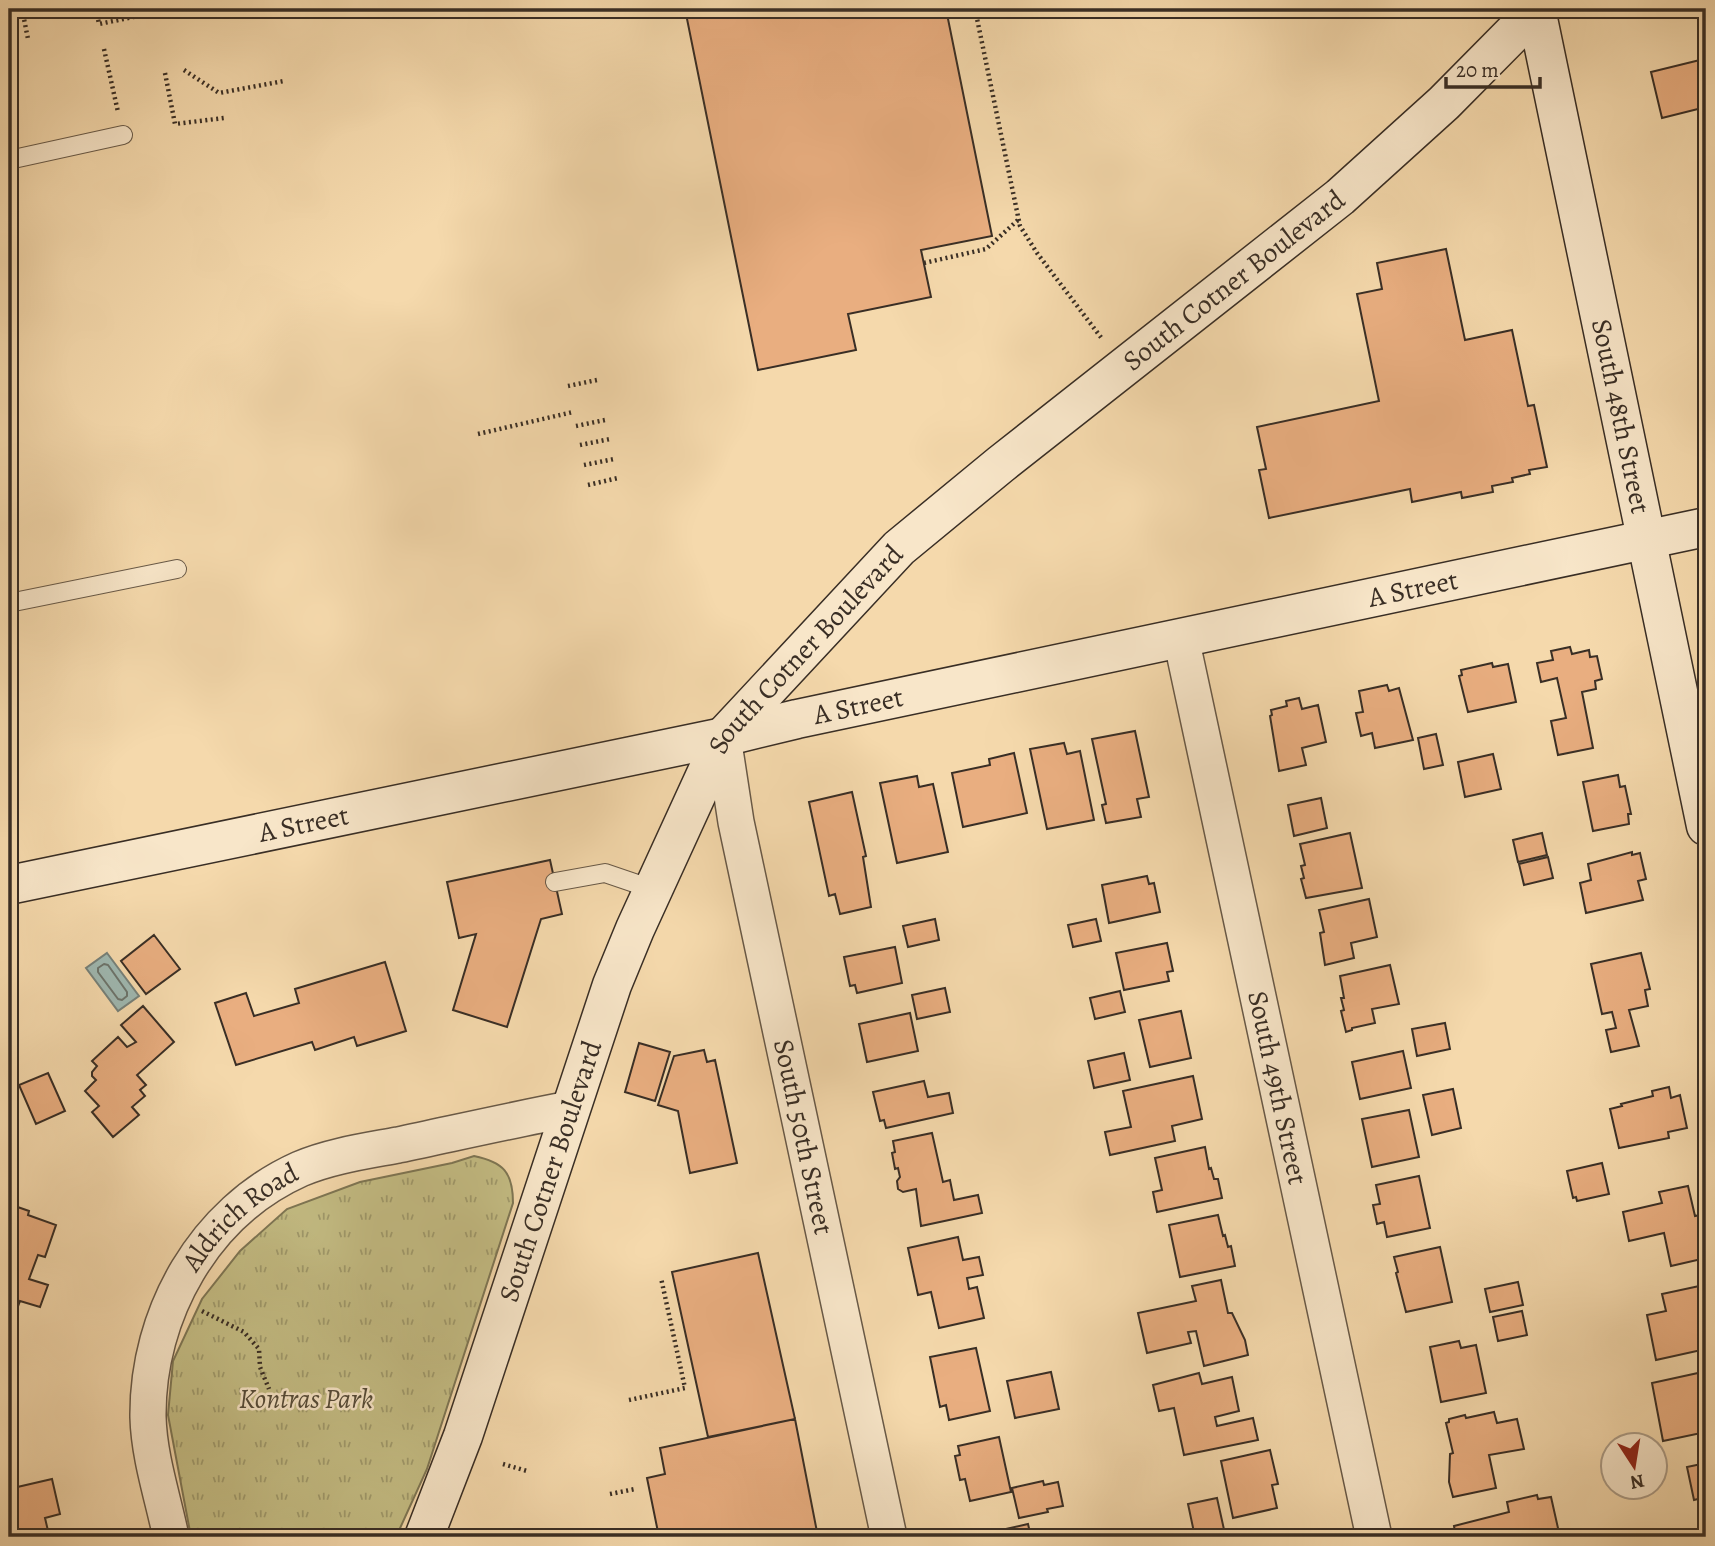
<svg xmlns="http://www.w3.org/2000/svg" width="1715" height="1546" font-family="Alegreya,serif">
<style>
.grass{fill:url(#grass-tufts);stroke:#7e7654;stroke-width:2}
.water{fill:#9fb9b2;stroke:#76817a;stroke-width:2}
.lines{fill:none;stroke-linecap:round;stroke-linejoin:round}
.shore{stroke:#6c746c;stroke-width:2}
.building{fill:#e9ae80;stroke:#392e25;stroke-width:2}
.lane-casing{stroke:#685947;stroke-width:20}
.street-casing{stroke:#685947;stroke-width:38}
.secondary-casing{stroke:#392e25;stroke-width:41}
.path{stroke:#392e25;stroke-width:4.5;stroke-dasharray:2 3.5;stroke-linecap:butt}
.lane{stroke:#f8e6c9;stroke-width:18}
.street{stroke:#f8e6c9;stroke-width:35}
.secondary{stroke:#f8e6c9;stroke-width:38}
.labels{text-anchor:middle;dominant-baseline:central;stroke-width:5;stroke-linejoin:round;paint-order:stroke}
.street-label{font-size:28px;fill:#392e25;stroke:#f8e6c9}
.park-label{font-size:28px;font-style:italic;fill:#554b38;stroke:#f8e6c9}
</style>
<defs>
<pattern id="grass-tufts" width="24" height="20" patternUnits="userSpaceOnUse" patternTransform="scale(1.75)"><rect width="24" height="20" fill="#c4bd84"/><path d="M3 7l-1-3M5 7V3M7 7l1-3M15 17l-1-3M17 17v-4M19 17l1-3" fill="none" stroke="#a09a6c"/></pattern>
</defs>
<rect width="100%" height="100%" fill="#f5d9ac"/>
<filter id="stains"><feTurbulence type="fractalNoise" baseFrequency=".00286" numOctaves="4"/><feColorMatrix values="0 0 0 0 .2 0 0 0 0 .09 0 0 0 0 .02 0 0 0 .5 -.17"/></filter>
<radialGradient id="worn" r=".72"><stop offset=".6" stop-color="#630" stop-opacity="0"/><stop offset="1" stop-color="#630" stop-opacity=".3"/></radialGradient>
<path class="grass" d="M474 1156C503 1162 513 1172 513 1203L427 1469 396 1537H191L168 1415 173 1361 202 1299 240 1251 287 1209 360 1182 452 1163Z"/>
<path class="water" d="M107 953 139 996 118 1011 86 968Z"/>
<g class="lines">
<path class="shore" d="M104 964 108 965 127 992V996L122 1000 118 999 98 972V968Z"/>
</g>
<path class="building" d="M685 9H946L992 236 921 250 931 297 848 314 856 350 758 370Z
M1704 59 1706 70V107L1662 118 1651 72Z
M1446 249 1465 340 1512 330 1528 406 1534 405 1547 467 1529 470 1530 474 1512 478 1513 482 1492 486 1493 492 1462 498 1461 492 1412 502 1410 489 1269 518 1259 470 1266 469 1257 427 1379 401 1357 294 1382 289 1377 263Z
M1570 647 1572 654 1589 650 1590 657 1597 656 1602 679 1595 681 1596 689 1582 692 1593 748 1558 755 1551 721 1566 718 1557 678 1541 682 1537 663 1553 660 1551 651Z
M1492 663 1493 667 1508 664 1516 702 1468 712 1459 676 1462 675 1461 670Z
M1387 685 1389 691 1399 688 1413 740 1375 748 1372 733 1361 736 1356 713 1363 712 1359 691Z
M1299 698 1302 709 1318 705 1326 742 1302 748 1306 765 1279 771 1270 716 1272 715 1271 710 1287 706 1286 701Z
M1135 731 1149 797 1137 799 1141 817 1106 823 1102 805 1106 804 1092 739Z
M1436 734 1443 765 1424 769 1418 738Z
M1064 743 1067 754 1080 751 1094 820 1047 829 1030 749Z
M1014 753 1027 813 963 827 952 773 990 765 989 759Z
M1493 754 1501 789 1465 797 1458 762Z
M1618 775 1620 787 1625 786 1631 814H1628L1629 824 1593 831 1583 782Z
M917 776 919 787 933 784 948 852 897 863 880 783Z
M852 792 866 856 863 857 871 907 840 914 835 894 829 896 809 802Z
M1321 798 1327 828 1294 836 1288 805Z
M1350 833 1362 888 1306 898 1301 879 1304 878 1301 866 1305 865 1300 844Z
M1542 833 1547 855 1518 862 1513 840Z
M1632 852V855L1640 853 1646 879 1638 881 1643 900 1586 913 1580 883 1591 880 1588 864Z
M1548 857 1553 878 1524 885 1519 864Z
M550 860 562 914 541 919 507 1027 453 1010 476 934 459 938 447 882Z
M1147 876 1149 884 1154 883 1160 912 1109 923 1102 885Z
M1369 899 1377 937 1351 943 1354 958 1325 965 1320 933 1324 932 1319 910Z
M935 919 939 940 908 947 903 926Z
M1096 919 1101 941 1073 947 1068 925Z
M154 935 180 969 146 994 121 961Z
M1167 943 1173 971 1167 972 1169 981 1124 990 1116 953Z
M895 947 902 983 857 993 855 985 850 986 844 957Z
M1641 953 1650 989 1645 990 1648 1006 1629 1010 1639 1046 1611 1052 1606 1030 1616 1028 1612 1012 1602 1014 1591 964Z
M385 962 406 1031 357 1046 354 1037 315 1050 312 1042 236 1065 215 1003 246 993 254 1016 299 1003 295 989Z
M1390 965 1399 1004 1372 1009 1375 1023 1352 1028V1030L1346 1032 1341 1011 1344 1010 1341 998H1344L1340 976Z
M945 988 950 1012 917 1019 912 995Z
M1120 991 1125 1012 1095 1019 1090 998Z
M143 1006 174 1042 137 1075 146 1085 140 1090 145 1096 132 1107 139 1115 113 1137 92 1112 99 1106 85 1091 96 1080 92 1076V1072L97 1066 92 1061 118 1037 127 1047 136 1042 121 1025Z
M1181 1011 1191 1058 1150 1067 1139 1020Z
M910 1013 918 1051 867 1062 859 1024Z
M1445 1023 1450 1049 1417 1056 1412 1029Z
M639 1043 670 1052 655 1101 625 1092Z
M704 1050 707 1062 715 1060 737 1163 690 1173 678 1111 658 1105 674 1056Z
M1403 1051 1411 1088 1360 1099 1352 1062Z
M1124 1053 1130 1080 1094 1088 1088 1061Z
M48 1073 65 1111 36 1124 19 1085Z
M1193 1076 1202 1119 1172 1126 1175 1141 1110 1155 1105 1132 1131 1127 1123 1091Z
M924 1081 928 1097 949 1093 953 1113 886 1128 884 1120 880 1121 873 1092Z
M1669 1087 1671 1098 1680 1095 1687 1128 1668 1132 1669 1138 1619 1148 1610 1109 1622 1106 1621 1104 1653 1096 1652 1091Z
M1453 1089 1461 1128 1432 1135 1423 1095Z
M1409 1110 1419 1157 1372 1167 1362 1119Z
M932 1133 943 1182 950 1180 954 1200 978 1195 982 1213 921 1226 916 1189 903 1192 898 1189 897 1181 900 1177 898 1168 895 1169 892 1153 895 1152 893 1141Z
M1205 1147 1209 1169 1211 1168 1214 1179H1218L1222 1198 1157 1212 1153 1192 1162 1190 1155 1158Z
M1602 1163 1609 1194 1577 1201 1576 1197 1573 1198 1567 1171Z
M1419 1176 1430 1228 1387 1237 1384 1222 1377 1224 1373 1205 1380 1204 1376 1185Z
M1688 1186 1695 1216 1700 1215 1706 1228V1258L1671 1266 1664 1233 1629 1241 1623 1212 1662 1203 1659 1192Z
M9 1204 29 1211 28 1215 56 1225 45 1257 38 1255 29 1279 48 1285 40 1307 20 1301 11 1325 9 1324Z
M1218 1215 1223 1236 1225 1235 1228 1247 1231 1246 1235 1266 1180 1277 1169 1225Z
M958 1237 963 1260 979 1257 983 1275 967 1278 969 1289 977 1287 984 1318 939 1328 931 1292 918 1295 908 1248Z
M1440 1247 1452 1302 1406 1312 1396 1273 1398 1272 1394 1257Z
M758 1253 795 1419 708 1437 672 1272Z
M1221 1280 1228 1313H1232L1245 1340 1248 1355 1204 1366 1196 1331 1188 1332 1191 1343 1147 1353 1138 1313 1196 1301 1192 1286Z
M1518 1282 1523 1305 1490 1312 1485 1289Z
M1704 1285 1706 1349 1656 1360 1647 1315 1666 1311 1662 1294Z
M1522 1311 1527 1335 1498 1341 1493 1317Z
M1459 1341 1461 1348 1476 1345 1486 1393 1441 1402 1430 1347Z
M976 1348 990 1411 949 1420 946 1405 940 1407 930 1357Z
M1051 1372 1059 1409 1015 1418 1007 1381Z
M1199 1373 1202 1384 1232 1377 1239 1411 1215 1417 1217 1426 1253 1418 1258 1440 1184 1455 1174 1408 1159 1411 1153 1385Z
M1698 1373 1703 1397 1706 1396V1432L1663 1441 1652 1383Z
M1494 1412 1497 1423 1517 1419 1524 1449 1489 1455 1496 1488 1453 1497 1449 1482 1450 1454 1453 1453 1446 1423 1449 1422V1419L1465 1415 1466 1418Z
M795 1419 818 1537H659L647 1478 665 1474 660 1448Z
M999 1437 1011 1492 970 1501 965 1479 960 1480 955 1456 960 1455 958 1446Z
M1270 1450 1278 1484 1272 1485 1277 1508 1233 1518 1221 1461Z
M1706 1463V1497L1694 1500 1687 1467Z
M9 1471 13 1488 52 1479 60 1514 45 1518 49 1535 9 1537Z
M1043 1481 1044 1485 1058 1482 1063 1506 1047 1509 1048 1512 1019 1518 1012 1488Z
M1537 1495 1538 1499 1551 1497 1560 1537H1456L1454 1526 1509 1512 1507 1502Z
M1217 1498 1225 1534 1195 1537 1188 1504Z
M1028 1524 1031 1537H974V1536Z
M1275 1530 1277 1537H1239Z"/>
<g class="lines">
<g class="lane-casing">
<path id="lane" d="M9 160 123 135
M9 603 177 569
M555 882 605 873 652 889"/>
</g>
<g class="street-casing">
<g id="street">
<path id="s1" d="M1181 638 1374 1537"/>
<path id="s2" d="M723 737 736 822 889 1537"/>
<path id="s3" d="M171 1537C163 1498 149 1457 148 1417 147 1314 204 1212 300 1169 330 1156 366 1151 398 1145 455 1133 512 1120 570 1109"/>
</g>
</g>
<g class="secondary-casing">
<g id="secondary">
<path id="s4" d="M1536 9 1706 826"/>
<path id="s5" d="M9 885 723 737 797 719 1706 527"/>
<path id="s6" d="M424 1537 463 1436 612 985 635 929 723 737 899 548 1001 464 1340 197 1444 103 1537 9"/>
</g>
</g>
<path class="path" d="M22 9 28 39
M96 9 99 24 172 9
M975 9 1020 226 1037 253 1103 340
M104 49 118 112
M184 70 219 93 284 81
M165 73 175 124 224 118
M924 263 986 249 1018 220
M568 386 597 380
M576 426 605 420
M478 434 573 412
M580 445 610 439
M584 465 614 459
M588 485 618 478
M202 1311 244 1332 259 1349 260 1367 269 1389
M629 1400 685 1388 661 1278
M503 1464 527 1471
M610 1494 635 1489"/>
<use href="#lane" class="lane"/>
<use href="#street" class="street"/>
<use href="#secondary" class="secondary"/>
</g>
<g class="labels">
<g class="street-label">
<text stroke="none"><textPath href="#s6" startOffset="1542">South Cotner Boulevard</textPath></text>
<text stroke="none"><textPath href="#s4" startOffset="416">South 48th Street</textPath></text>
<text stroke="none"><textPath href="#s5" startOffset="1435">A Street</textPath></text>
<text stroke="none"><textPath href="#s6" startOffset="975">South Cotner Boulevard</textPath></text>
<text stroke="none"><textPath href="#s5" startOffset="868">A Street</textPath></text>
<text stroke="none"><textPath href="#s5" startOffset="301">A Street</textPath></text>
<text stroke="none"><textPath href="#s1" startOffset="460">South 49th Street</textPath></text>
<text stroke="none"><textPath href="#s2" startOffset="408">South 50th Street</textPath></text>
<text stroke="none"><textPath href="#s6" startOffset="387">South Cotner Boulevard</textPath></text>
<text stroke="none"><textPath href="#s3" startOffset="352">Aldrich Road</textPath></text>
</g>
<g class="park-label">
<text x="306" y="1399">Kontras Park</text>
</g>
</g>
<rect width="1715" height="1546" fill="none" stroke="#f5d9ac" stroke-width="35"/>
<rect x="10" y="10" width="1694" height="1525" fill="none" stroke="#392e25" stroke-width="3.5"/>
<rect x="18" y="18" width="1680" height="1511" fill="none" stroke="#392e25" stroke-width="2"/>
<g transform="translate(1634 1466) rotate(168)"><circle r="33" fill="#f8e6c9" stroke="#ac9c87" stroke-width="2"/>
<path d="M0-5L12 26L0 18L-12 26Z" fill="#8f2418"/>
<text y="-10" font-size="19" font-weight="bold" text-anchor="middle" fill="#392e25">N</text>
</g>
<path d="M1446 77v10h94v-10" fill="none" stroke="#392e25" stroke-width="3.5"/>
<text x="1456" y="77" font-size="21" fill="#392e25" stroke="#f8e6c9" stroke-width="5" paint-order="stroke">20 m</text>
<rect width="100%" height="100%" filter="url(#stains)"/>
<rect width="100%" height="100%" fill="url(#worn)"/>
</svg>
